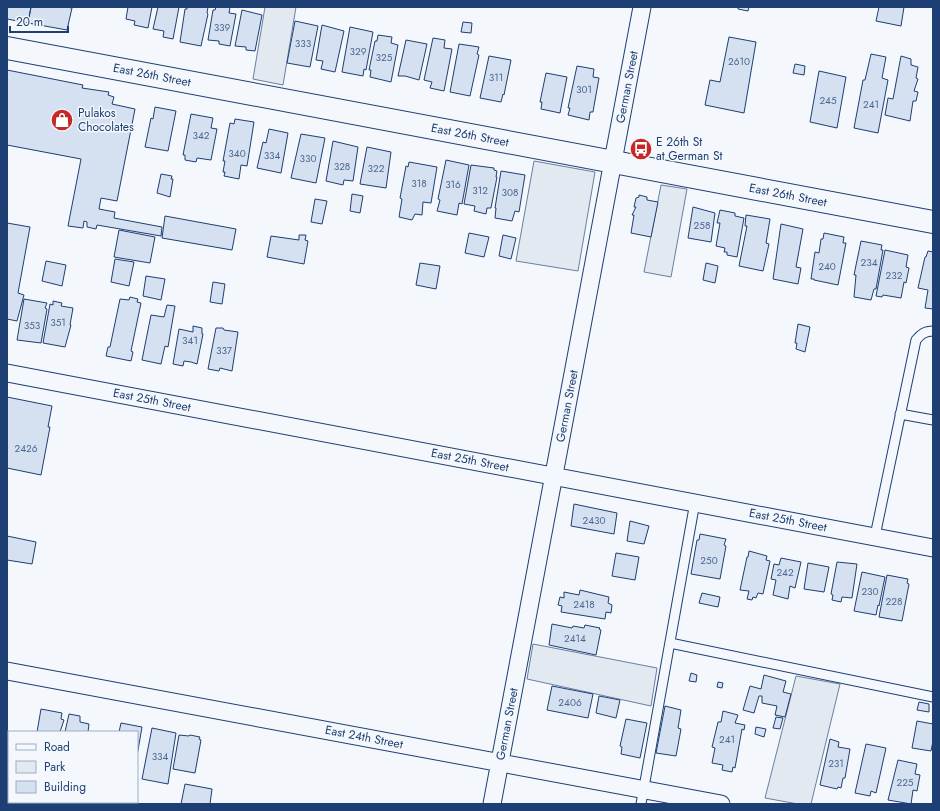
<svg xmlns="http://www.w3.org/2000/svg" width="940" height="811" font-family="Jost,sans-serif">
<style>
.green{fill:#e3e9f0;stroke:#687fa3}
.building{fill:#d5e0f0;stroke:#1d3f73}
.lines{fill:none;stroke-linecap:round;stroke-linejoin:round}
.lane-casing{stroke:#1d3f73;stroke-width:11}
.street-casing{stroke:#1d3f73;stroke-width:19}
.primary-casing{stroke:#1d3f73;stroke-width:24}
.lane{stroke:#f4f7fb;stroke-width:9}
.street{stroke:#f4f7fb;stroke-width:17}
.primary{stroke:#f4f7fb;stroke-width:22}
.labels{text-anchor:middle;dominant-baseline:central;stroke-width:3;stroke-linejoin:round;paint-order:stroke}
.number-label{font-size:10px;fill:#4b6792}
.street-label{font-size:12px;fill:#1d3f73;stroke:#f4f7fb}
.poi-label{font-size:12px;fill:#1d3f73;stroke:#f4f7fb;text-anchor:start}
</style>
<rect width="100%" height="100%" fill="#f4f7fb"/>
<path class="green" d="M265 7H296L283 85 253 79Z
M534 161 595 172 578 271 516 261Z
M661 185 687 189 671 277 644 272Z
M533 644 657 668 651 706 527 679Z
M796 676 840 684 811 804H798L765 798Z"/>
<path class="building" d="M7 7H31L28 23 7 19Z
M31 7H66L72 8 67 30 28 23Z
M128 7H152L148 28 134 25 135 21 126 19Z
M158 7H179L173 39 163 37 164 31 153 29Z
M187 7H208L207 13 208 14 201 46 180 42 185 9H187Z
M216 7H230L229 13 236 14 230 46 219 44V41L208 40 213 10H215Z
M738 7H749L748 11 738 9Z
M879 7H904L901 26 876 21Z
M242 10 262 15 255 51 246 50V47L235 46Z
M295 21 318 26 310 67 287 63Z
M463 22 472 23 471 33 461 32Z
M322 25 344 31 335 72 321 69 323 61 316 60Z
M350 27 373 32 366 70 364 69 363 76 342 72Z
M378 35 392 37 391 43 398 45 391 82 370 77 371 70H369L375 41H377Z
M729 37 756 42 744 113 705 105 710 80 720 82Z
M433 38 445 40 444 48 452 49 444 91 430 88 432 82 424 80Z
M406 40 427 44 419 80 405 76H398Z
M459 44 479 47 477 54 479 55 470 96 450 92Z
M871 54 886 57 882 78 888 80 878 133 854 128 863 80H865Z
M489 56 511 60 504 95 503 94 501 102 480 98Z
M901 56 911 59V65L918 67 916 78 918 79 914 91 918 92 916 101H913L910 121 885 115 888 98 893 99Z
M795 64 805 66 804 75 793 73Z
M577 66 594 69 593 77 599 78 594 106 593 112H590L589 120 568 115 570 108H568Z
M7 70 83 85 82 88 109 92 108 95 114 97 112 104 135 109 117 201 101 198 99 209 115 212 114 218 162 227 161 236 97 225 96 229 87 227V222L84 221 83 228 68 226 81 159 7 145Z
M819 71 846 77 837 128 810 122Z
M546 73 567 77 560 113 541 109 542 102H540Z
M155 107 176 111 168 151 145 147 151 118 153 119Z
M191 114 213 118 211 128 217 129 211 160 197 158 196 162 185 160V155H183Z
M235 119 254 122 247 166 241 165 239 179 224 176 225 172H223L225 161H223L230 123 234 124Z
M269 129 288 133 281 173 257 168 263 142 266 143Z
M301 134 325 138 316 183 291 178Z
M333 141 358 147 353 181 344 180 343 185 326 181Z
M367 147 391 152 386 188 360 184Z
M446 160 469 165 462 204 459 203 457 215 437 211 440 200 438 199Z
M409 162 437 167 431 203 423 202 422 215 415 214 412 220 399 217 402 199 400 198 406 166 408 167Z
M471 165 494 168V170L497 171 496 177H497L491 208H487L486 214 474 211 475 206 464 204Z
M501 171 525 175 519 212 515 211 512 221 495 218 496 208H495Z
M161 174 172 176 171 179H173L170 197 157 193Z
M352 194 363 196 360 213 350 211Z
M639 195 647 197V200L658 202 651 237 631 233 634 215H632L636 207H634L636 198 639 197Z
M315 199 327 201 322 224 311 222Z
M693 207 715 213 711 242 688 238Z
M720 210 735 213V216L744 218 737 257 727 255V252H724L725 248 716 246 720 223H717Z
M746 215 770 219 766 243 769 244 763 271 739 266 747 226H745Z
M165 216 236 229 232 250 162 238Z
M7 223 30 227 18 293 24 295 17 321 7 319Z
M781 224 803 229 796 267 801 268 798 284 773 279Z
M119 230 155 237 150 263 114 257Z
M469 233 489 237 484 257 465 253Z
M824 233 844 237 843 243H846L838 285 814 280V279H811L815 252 819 253 821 239H823Z
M299 235H306L305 240 308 241 304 264 267 257 271 236 299 240Z
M503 235 516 238 511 259 499 256Z
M861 241 882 245 881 250H883L876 289H874L871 300 854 297 856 275H854Z
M885 250 908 255 906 267 909 268 906 283 904 282 901 298 883 295 882 297 876 296Z
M928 251 933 252V309L925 308 928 290 918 288 925 257H926Z
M115 259 134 262 129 286 111 282Z
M46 261 66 265 62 286 42 281Z
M420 263 440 266 436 289 416 285Z
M706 263 718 266 715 283 703 280Z
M146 276 165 279 161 300 143 296Z
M213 282 225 284 222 304 210 302Z
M130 297 138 299 137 302 141 303 131 351 133 352 131 361 106 356 108 347H110L120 299 129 300Z
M24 299 47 303 45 308 47 309 41 343 17 340Z
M53 301 62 303 61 306 73 308 70 325H71L65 347 43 343 50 304 53 305Z
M167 305 175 306 168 347 165 346 161 364 142 360 151 315 164 317Z
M798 324 810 327 805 352 796 349 797 343H795Z
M193 326 202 328V334H203L197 364 191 362 184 361 183 366 173 364 179 329 193 332Z
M216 328H223L224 330 238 332 232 371 220 368 219 371 208 369Z
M7 397 52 406 48 427H50L41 475 7 468Z
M574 504 617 513 614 534 571 526Z
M630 521 649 526 644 544 627 541Z
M700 534 726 539 724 545 726 546 720 579 691 574 697 540H699Z
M7 536 36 542 32 564 7 560Z
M749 551 767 556 766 560 770 561 763 594 758 593 756 598 753 597 752 600 747 599 749 591 740 590 747 557H748Z
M616 553 639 557 635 580 612 576Z
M781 558 801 562 795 588 790 586 788 599 773 595 776 580 771 579 774 564 779 565Z
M837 562 857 564 852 598 842 597 841 602 832 600 833 595 831 594Z
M808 563 829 567 824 592 804 589Z
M862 572 885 577 879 606 878 605 876 615 854 611Z
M887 575 908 579 907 583 909 584 902 621 879 617Z
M580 590 609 597 608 603 612 605 611 613 606 612 605 619 561 612 562 606 558 605 560 597 564 598V592L579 595Z
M702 593 720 597 718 607 699 603Z
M552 624 572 628 573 626 584 628 585 625 600 628 599 629 601 630 596 655 549 645Z
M691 673 697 675 696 682 689 681Z
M764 675 786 681 783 692 791 694 785 717 775 715 777 706 762 703V696H759L754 713 743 710 750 686 761 689Z
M718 682 723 683 722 688 717 687Z
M552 686 593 694 588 718 547 710Z
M599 696 620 700 616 718 596 713Z
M919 702 929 704V712L917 710Z
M665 706 681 710 678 728 681 729 676 756 656 753Z
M41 709 62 713 61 719 64 720 60 732H37Z
M723 711 738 715 735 723 745 725 744 730 742 729 735 768 733 767 732 772 722 770 723 765 712 763 715 748 712 747 718 722H721Z
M69 714 80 716V722L89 724 88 732H65Z
M776 717 783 718 780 729 773 728Z
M626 719 647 723 640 758 621 754 622 747 620 746Z
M917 721 933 724V741L931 751 912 748Z
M121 723 142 727 137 756V732H119Z
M756 727 766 729 764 737 755 734Z
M152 728 176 733 168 784 142 779Z
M179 735 189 736 190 735 200 737 199 739 201 740 195 773 173 769Z
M830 739 839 742 838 747 850 749 845 778H843L841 788 838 787 837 789 820 785Z
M866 744 886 748 876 793 871 791 870 796 855 793Z
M898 760 917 764 915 774 920 775 917 791 913 790 911 804 888 800Z
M185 784 212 789 210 804H181Z
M22 802H45V804H21Z"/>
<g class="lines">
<g class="lane-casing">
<path id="lane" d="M900 414 933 420
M875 536 916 340C921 334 925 331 933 331
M670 643 933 697
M641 804 695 502"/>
</g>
<g class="street-casing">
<path id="street" d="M7 373 933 548
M7 671 721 804
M492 804 642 7"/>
</g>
<g class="primary-casing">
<path id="primary" d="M7 48 933 222"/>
</g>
<use href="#lane" class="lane"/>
<use href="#street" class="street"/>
<use href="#primary" class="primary"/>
</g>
<defs>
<g id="shop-disc" transform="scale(1.15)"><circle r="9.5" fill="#c62828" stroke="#f4f7fb"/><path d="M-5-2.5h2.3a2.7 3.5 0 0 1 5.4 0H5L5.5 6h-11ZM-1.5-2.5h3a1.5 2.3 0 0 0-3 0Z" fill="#fff"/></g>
<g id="bus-disc" transform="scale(1.15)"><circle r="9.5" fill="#c62828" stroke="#f4f7fb"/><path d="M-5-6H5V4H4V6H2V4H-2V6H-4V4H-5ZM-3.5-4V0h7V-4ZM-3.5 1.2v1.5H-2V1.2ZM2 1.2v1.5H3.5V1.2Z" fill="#fff"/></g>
</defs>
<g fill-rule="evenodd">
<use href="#shop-disc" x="62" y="120"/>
<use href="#bus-disc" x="641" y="149"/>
</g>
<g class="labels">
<g class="number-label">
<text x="222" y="27">339</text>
<text x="303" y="43">333</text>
<text x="358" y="51">329</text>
<text x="384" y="57">325</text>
<text x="739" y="61">2610</text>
<text x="496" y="77">311</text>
<text x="584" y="89">301</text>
<text x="828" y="100">245</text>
<text x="871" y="104">241</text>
<text x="201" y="135">342</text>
<text x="237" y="153">340</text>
<text x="272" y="155">334</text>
<text x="308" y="158">330</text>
<text x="342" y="166">328</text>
<text x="376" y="168">322</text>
<text x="419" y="183">318</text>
<text x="453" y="184">316</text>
<text x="480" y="190">312</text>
<text x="510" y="192">308</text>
<text x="702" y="225">258</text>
<text x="869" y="262">234</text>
<text x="827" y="266">240</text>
<text x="894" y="275">232</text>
<text x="58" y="322">351</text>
<text x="32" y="325">353</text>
<text x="190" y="340">341</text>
<text x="224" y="350">337</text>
<text x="26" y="448">2426</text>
<text x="594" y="520">2430</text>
<text x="709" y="560">250</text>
<text x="785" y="572">242</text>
<text x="870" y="591">230</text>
<text x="894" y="601">228</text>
<text x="584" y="604">2418</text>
<text x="575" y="638">2414</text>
<text x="570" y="702">2406</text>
<text x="727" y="739">241</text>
<text x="160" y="756">334</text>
<text x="836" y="763">231</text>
<text x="905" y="782">225</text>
</g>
<g class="street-label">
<text transform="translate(152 75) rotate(11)">East 26th Street</text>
<text transform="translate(627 87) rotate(-79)">German Street</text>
<text transform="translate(470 135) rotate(11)">East 26th Street</text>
<text transform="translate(788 195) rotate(11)">East 26th Street</text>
<text transform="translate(152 400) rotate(11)">East 25th Street</text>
<text transform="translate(567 406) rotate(-79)">German Street</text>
<text transform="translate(470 460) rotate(11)">East 25th Street</text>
<text transform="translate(788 520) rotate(11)">East 25th Street</text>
<text transform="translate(507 724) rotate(-79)">German Street</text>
<text transform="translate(364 737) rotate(11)">East 24th Street</text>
</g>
<g class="poi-label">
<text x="78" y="113">Pulakos<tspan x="78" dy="14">Chocolates</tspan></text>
<text x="656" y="142">E 26th St<tspan x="656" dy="14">at German St</tspan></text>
</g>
</g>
<rect width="940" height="811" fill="none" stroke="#1d3f73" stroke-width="16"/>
<rect x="8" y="731" width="130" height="72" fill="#f4f7fb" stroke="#9eadc5"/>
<rect x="16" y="744" width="20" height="6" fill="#f4f7fb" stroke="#9eadc5"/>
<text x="44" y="751" font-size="12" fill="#1d3f73">Road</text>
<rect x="16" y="761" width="20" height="12" fill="#e3e9f0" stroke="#9eadc5"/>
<text x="44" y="771" font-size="12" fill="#1d3f73">Park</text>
<rect x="16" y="781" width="20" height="12" fill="#d5e0f0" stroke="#9eadc5"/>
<text x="44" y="791" font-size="12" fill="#1d3f73">Building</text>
<path d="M10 26v6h58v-6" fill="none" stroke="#1d3f73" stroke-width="2"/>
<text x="16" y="26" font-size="12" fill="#1d3f73" stroke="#f4f7fb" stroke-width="3" paint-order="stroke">20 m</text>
</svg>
